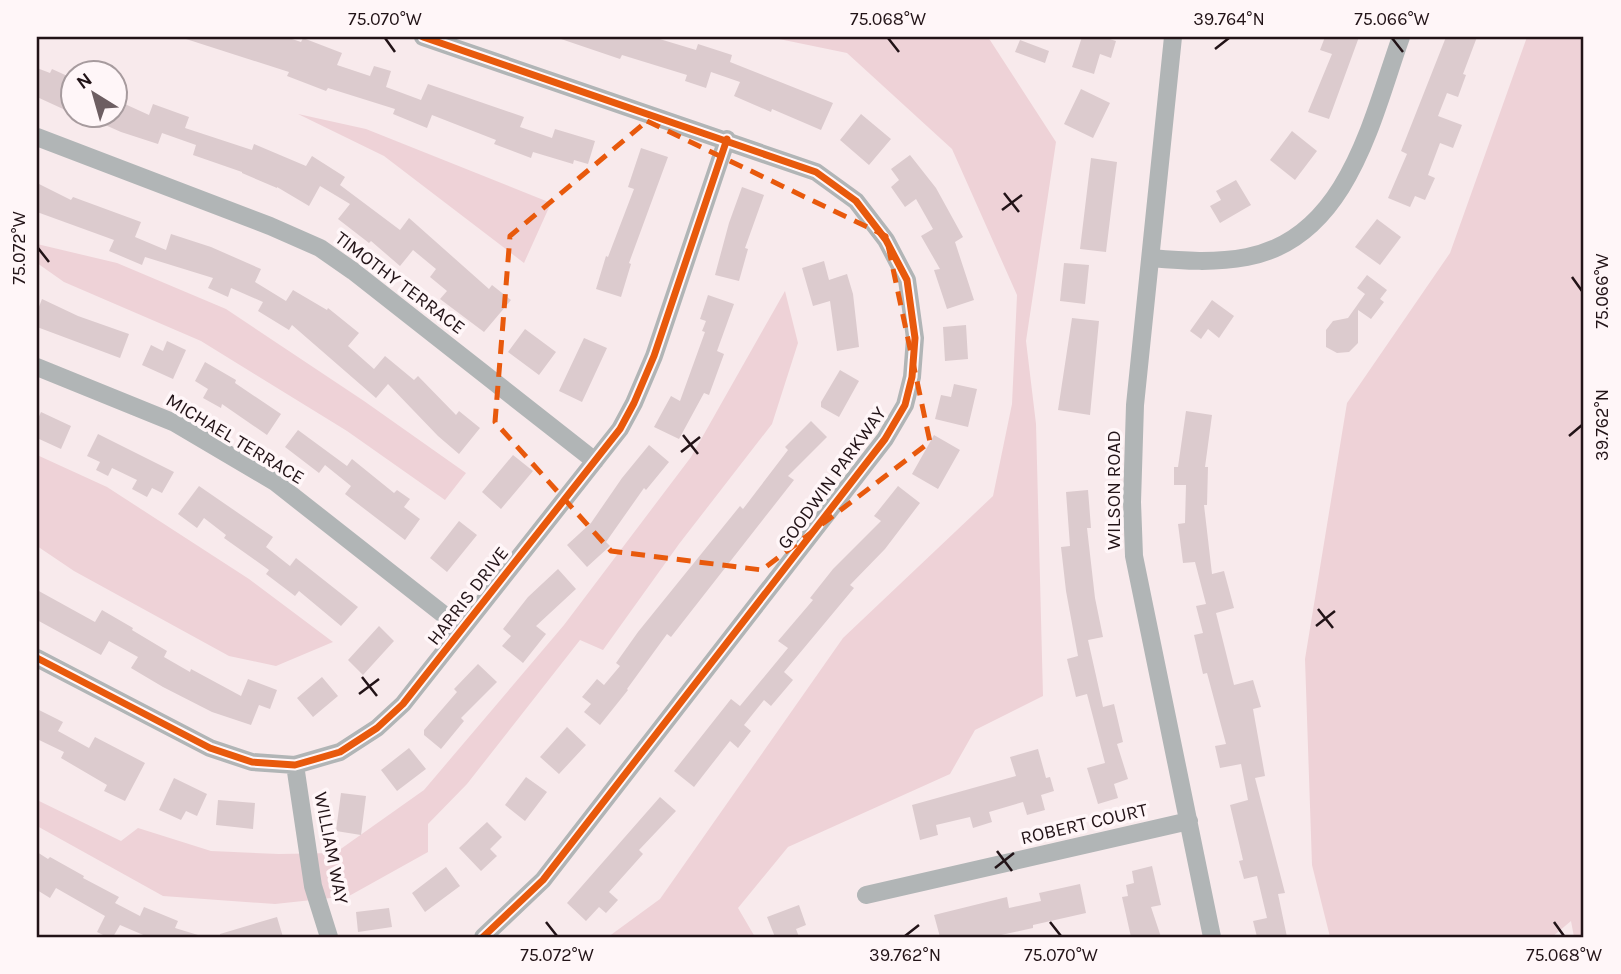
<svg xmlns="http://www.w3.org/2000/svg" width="1621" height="974" font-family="Karla,sans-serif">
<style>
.green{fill:#eed2d7}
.building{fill:#dccbce}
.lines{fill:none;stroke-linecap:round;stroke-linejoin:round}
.minor{stroke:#b1b5b6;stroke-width:18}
.cycleway-casing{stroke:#fff6f8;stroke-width:11}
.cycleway{stroke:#e8590c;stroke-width:7}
.marked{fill:none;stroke:#e8590c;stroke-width:5;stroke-dasharray:14 9;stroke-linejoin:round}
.ticks{fill:none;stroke:#221317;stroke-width:2.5}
.labels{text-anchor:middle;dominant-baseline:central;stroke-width:7;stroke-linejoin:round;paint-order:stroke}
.street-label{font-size:19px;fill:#221317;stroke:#fff6f8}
.neatline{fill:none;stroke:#221317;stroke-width:2.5}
.ticks-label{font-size:18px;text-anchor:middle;fill:#221317}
</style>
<rect width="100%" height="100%" fill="#f8eaec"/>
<path class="green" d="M780 37H988L1056 142 1026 341 1036 424 1043 696 975 730 950 774 788 847 738 908 755 937H608L660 899 843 638 993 496 1012 404 1017 295 952 149 847 53 779 39Z
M1527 37H1584V937H1574L1571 921 1552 937H1330L1312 865 1305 659 1347 403 1450 253Z
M298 114 366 129 551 203 524 263 384 156Z
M37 244 117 263 226 309 364 401 466 473 445 500 347 431 201 341 64 282 37 263Z
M785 291 798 343 772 424 679 544 603 650 580 640 467 784 428 824V852L349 896 275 904 163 896 37 826V800L121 841 138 828 211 851 279 854 335 853 424 790 564 625 691 457Z
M37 455 107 487 249 579 333 642 276 666 229 656 74 571 37 546Z"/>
<path class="building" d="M186 37H286L301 42 303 38 342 53 337 65 370 76 374 66 391 71 386 87 421 100 428 84 524 117 520 127 552 138 555 129 595 141 588 164 574 160 573 164 533 152 531 158 494 144 496 140 432 115 427 128 393 114 395 109 328 88 326 91 287 76 289 72 186 39Z
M561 37H653L696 50 698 44 732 55 730 62 833 103 821 130 772 109 771 112 734 96 740 82 711 72 706 88 685 81 687 75 622 55 620 59 561 39Z
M1082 37H1103L1116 41 1111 58 1100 54 1094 74 1072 67Z
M1325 37H1359L1329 119 1308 112 1332 54 1320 50Z
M1446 37H1477L1463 74 1466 75 1458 97 1447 93 1438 116 1462 125 1453 148 1440 143 1428 175 1435 178 1425 200 1415 196 1410 207 1388 198 1407 154 1401 151Z
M1020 40 1049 51 1045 63 1015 52Z
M37 68 50 73 52 69 74 79V114L37 97Z
M1081 89 1110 103 1093 138 1064 124Z
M116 100 149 115 153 104 189 117 185 128 252 150 254 144 306 166 312 156 345 177 340 185 400 230 409 218 489 289 492 285 511 300 484 332 440 299 447 291 430 277 436 269 413 250 400 266 371 241 369 243 338 219 350 204 320 186 309 206 277 187V188L242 173V172L193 155 196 145 162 133 158 144 121 132 85 116H116Z
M861 114 891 139 869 165 840 140Z
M1292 131 1317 151 1295 180 1270 160Z
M641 148 668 157 629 263 631 264 621 297 596 289 606 256 608 257 634 189 628 187Z
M910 155 936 188 963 237 955 242 974 300 947 309 934 270 940 269 921 236 933 229 916 199 905 207 891 187 899 180 891 169Z
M1091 158 1117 162 1106 252 1080 249Z
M1236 180 1251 205 1220 223 1210 206 1221 200 1216 191Z
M37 183 71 200 73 197 141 222 135 237 166 250 171 234 211 247 261 269 255 282 286 301 293 290 327 310 328 308 359 333 348 346 374 369 385 356 414 380 418 376 456 415 459 411 480 428 459 454 438 436 388 384 376 398 292 325 289 330 258 311 263 302 231 288 228 297 208 288 213 278 145 257 142 265 109 251 114 240 37 212Z
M742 187 764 195 745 248 748 249 739 281 715 275 729 223Z
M1377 219 1401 237 1380 265 1355 247Z
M824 261 829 280 847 274 853 294 859 347 837 351 830 301 813 306 802 268Z
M1064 263 1089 265 1085 304 1060 301Z
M1367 275 1387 290 1380 299 1384 302 1371 319 1358 310V343L1349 352 1337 353 1326 347V330L1333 321 1348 318 1365 294 1357 288Z
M708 295 734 304 717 351 724 354 709 395 704 393 679 439 654 427 671 396 680 401 705 332 702 331 706 321 700 319Z
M42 299 78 316 129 334 120 358 37 327V312Z
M1212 300 1234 316 1219 338 1208 329 1201 339 1190 331Z
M1072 318 1099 321 1090 415 1058 410Z
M966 325 968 359 945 361 943 327Z
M525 329 556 352 539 375 508 352Z
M584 338 607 348 582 402 559 391Z
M167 341 186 350 173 379 142 365 151 345 163 351Z
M205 362 236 380 235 383 281 414 267 435 222 404 221 408 203 398 208 389 195 381Z
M840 370 859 381 839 417 821 407V402Z
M954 384 977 389 968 427 935 419 941 395 951 397Z
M1186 411 1212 415 1205 467H1208L1207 505H1204L1212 574 1224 571 1234 608 1216 613 1234 685 1253 680 1261 707 1253 709 1265 776 1255 778 1285 893 1278 894 1287 937H1257L1253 921 1267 918 1257 876 1244 879 1239 861 1243 860 1230 805 1248 800 1241 764 1220 768 1215 746 1226 744 1207 673 1203 674 1194 635 1203 633 1196 606 1206 604 1195 562 1183 563 1178 524 1185 523 1186 485H1174V467H1178Z
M41 412 71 426 61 449 37 438V421Z
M811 421 827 437 788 476 794 480 671 637 667 634 627 689 628 690 600 725 584 712 591 704 582 697 597 679 604 685 620 666 616 663 638 632 740 506 743 509 788 450 785 447Z
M298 430 347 466 352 459 394 493 397 490 410 499 404 507 420 519 405 540 345 494 351 486 325 465 319 473 285 447Z
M98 434 174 472 162 493 152 488 147 497 132 489 137 480 112 468 108 476 96 470 100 462 87 456Z
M934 435 960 450 938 489 912 474Z
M649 445 669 462 646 490 644 488 606 542 610 546 587 567 567 545 591 523 622 478Z
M513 455 533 471 501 509 482 492Z
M199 486 273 537 266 547 290 566 296 558 358 607 341 626 299 591 295 596 266 574 269 570 224 538 226 535 204 518 197 528 178 514Z
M898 486 920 503 885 549 850 585 854 588 784 672 793 680 771 706 764 700 744 725 751 731 738 748 730 741 694 787 674 771 731 699 740 706 788 648 778 641 813 600 810 598 833 569 881 521 874 516Z
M1088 490 1091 528H1087L1095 598 1103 637 1088 640 1103 707 1114 704 1123 742 1117 744 1128 779 1114 784 1118 798 1098 804 1087 768 1105 763 1087 694 1076 697 1067 659 1078 656 1066 591 1061 547 1070 546 1066 492Z
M459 521 477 535 447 572 430 558Z
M558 569 576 589 536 626 546 634 523 663 502 646 511 636 503 629 528 597Z
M37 590 95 622 102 610 133 628 132 630 167 651 164 657 190 672 191 669 241 696 248 679 277 690 270 709 259 705 251 725 212 712 163 687 131 668 138 657 109 641 101 655 37 620Z
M379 626 394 641 363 675 348 660Z
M478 664 497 682 461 718 464 721 441 749 424 735V730L457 692 454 689Z
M322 677 338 696 313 717 297 698Z
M37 709 63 722 58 731 89 748 95 737 145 763 125 801 104 791 107 785 61 758 64 752 37 739Z
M567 727 586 745 559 774 540 757Z
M409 748 426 769 397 791 381 770Z
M1038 749 1046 778 1050 777 1054 791 1041 795 1045 810 1027 815 1023 802 989 812 992 822 973 828 970 817 936 825 938 835 920 840 912 805 1016 776 1010 757Z
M526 777 547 792 525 821 505 805Z
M174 778 207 794 197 816 186 811 181 820 159 810Z
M341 793 366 796 361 835 336 831Z
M660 797 676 811 639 850 643 854 609 892 618 900 606 913 599 907 586 921 567 903Z
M218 800 255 803 253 829 216 825Z
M487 822 502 837 490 849 497 856 481 871 459 848Z
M37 852 48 859 50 857 84 876 83 878 119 897 115 903 140 916 144 907 178 921 175 928 198 935 197 937H148L120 925 113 937H107L97 932 105 916 56 888 50 898 37 890Z
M1152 866 1161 905 1151 907 1161 937H1131L1122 897 1128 896 1126 885 1134 883 1132 871Z
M446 867 460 886 425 912 412 893Z
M1080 884 1086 913 1033 925V928L992 937H940L934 915 1007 897 1009 908 1041 901 1039 893Z
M799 905 806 925 796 929 799 937H775L767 917Z
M389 908 392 927 358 932 356 912Z
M277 917 283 937H220V934Z"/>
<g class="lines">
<path class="minor" d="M423 37 816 172 856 201 886 240 907 280 915 338 912 377 905 405 885 439 543 880 483 937
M1173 37 1135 405 1132 502 1134 556 1212 937
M37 137 270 226 320 248 353 271 595 461
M1151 258C1184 261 1215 263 1247 257 1348 238 1372 118 1401 37
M37 367 175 423 275 482 462 629
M37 658 210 748 252 762 295 765 340 752 377 728 403 704 620 429 634 403 654 356 727 139
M295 765 313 886 329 937
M866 895 1189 821"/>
<g class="cycleway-casing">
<path id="cycleway" d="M423 37 816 172 856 201 886 240 907 280 915 338 912 377 905 405 885 439 543 880 483 937
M37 658 210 748 252 762 295 765 340 752 377 728 403 704 620 429 634 403 654 356 727 139"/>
</g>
<use href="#cycleway" class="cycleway"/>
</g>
<path class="marked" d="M647 121 886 236 930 442 762 570 611 551 495 422 510 236Z"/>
<path class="ticks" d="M385 38 395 52M888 38 899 52M1392 38 1403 52M1215 49 1229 38M1004 193 1019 212M1002 210 1022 195M38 248 49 262M1572 277 1582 291M683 435 698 454M1569 436 1582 425M681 452 700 437M1318 609 1333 628M1316 626 1335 611M362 677 377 696M359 694 379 679M997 851 1012 871M995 868 1014 853M546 922 557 936M1050 922 1061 936M1554 922 1564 936M905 936 919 925"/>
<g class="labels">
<g class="street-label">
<text transform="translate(400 283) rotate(37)">TIMOTHY TERRACE</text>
<text transform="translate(235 439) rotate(31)">MICHAEL TERRACE</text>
<text transform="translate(832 478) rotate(-54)">GOODWIN PARKWAY</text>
<text transform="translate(1114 490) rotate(-90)">WILSON ROAD</text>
<text transform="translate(468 596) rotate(-52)">HARRIS DRIVE</text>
<text transform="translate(1084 824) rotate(-13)">ROBERT COURT</text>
<text transform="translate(331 848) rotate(79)">WILLIAM WAY</text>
</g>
</g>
<rect width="1621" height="974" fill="none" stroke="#fff6f8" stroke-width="77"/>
<g transform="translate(94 94) rotate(323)"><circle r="33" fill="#fff6f8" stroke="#a79b9e" stroke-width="2"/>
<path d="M0-5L12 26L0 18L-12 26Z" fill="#6d5e62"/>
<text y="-10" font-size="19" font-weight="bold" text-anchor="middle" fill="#221317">N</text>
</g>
<rect x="38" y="38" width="1544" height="898" class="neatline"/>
<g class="ticks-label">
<text x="385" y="25">75.070°W</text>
<text x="888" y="25">75.068°W</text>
<text x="1229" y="25">39.764°N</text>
<text x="1392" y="25">75.066°W</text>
<text transform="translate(19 248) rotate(-90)" y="6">75.072°W</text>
<text transform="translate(1602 291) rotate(-90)" y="6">75.066°W</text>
<text transform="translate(1602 425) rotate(-90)" y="6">39.762°N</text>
<text x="557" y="961">75.072°W</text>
<text x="905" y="961">39.762°N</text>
<text x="1061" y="961">75.070°W</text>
<text x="1564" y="961">75.068°W</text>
</g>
</svg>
